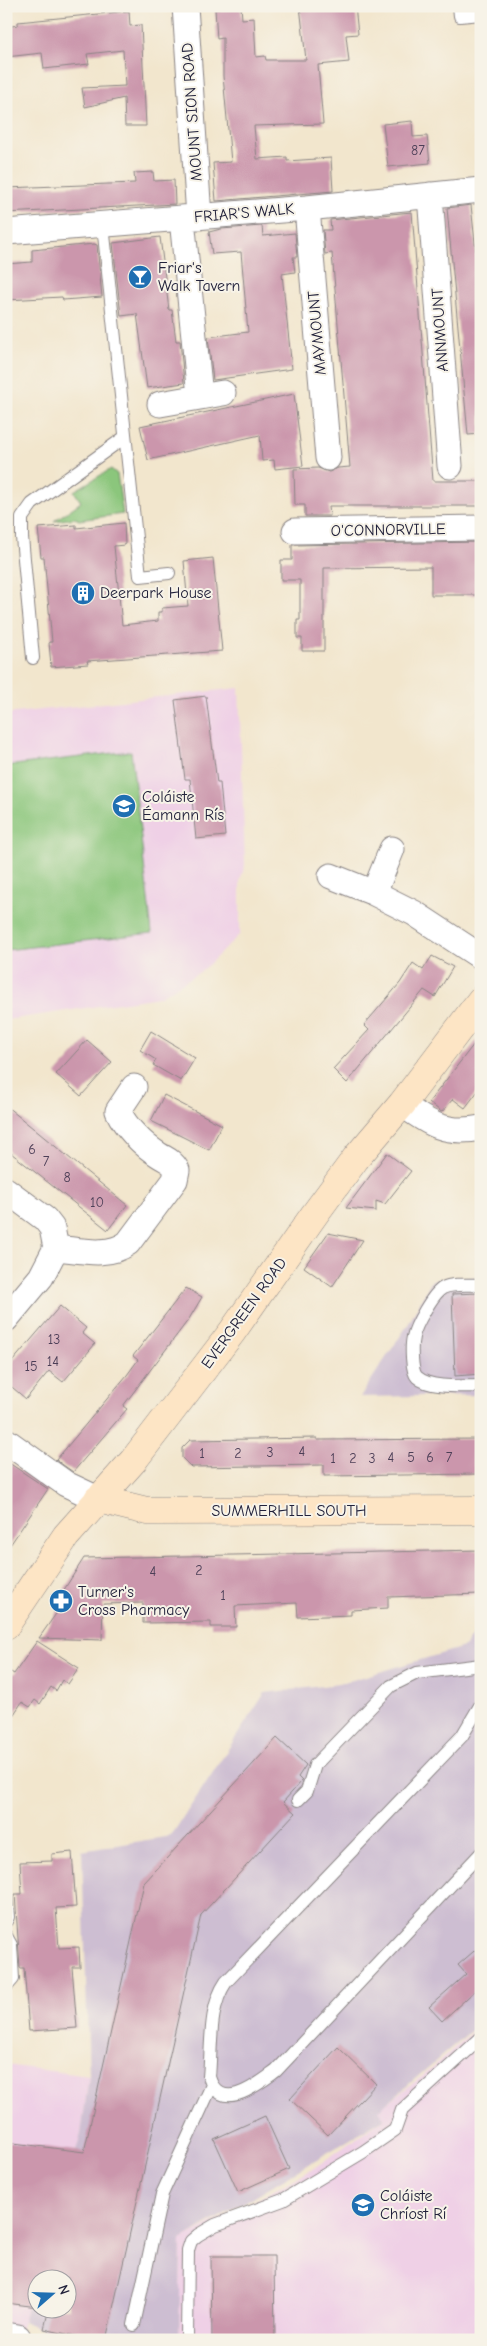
<svg xmlns="http://www.w3.org/2000/svg" width="487" height="2346" font-family="'Comic Neue',sans-serif">
<style>
.built{fill:#efd0e6}
.industrial{fill:#cdbed2;fill-rule:evenodd}
.green{fill:#8bc67b;stroke:#56745b}
.building{fill:#cb96ac}
.lines{fill:none;stroke-linecap:round;stroke-linejoin:round}
.lane-casing{stroke:#8a8484;stroke-width:14}
.street-casing{stroke:#8a8484;stroke-width:27}
.secondary-casing{stroke:#8a8484;stroke-width:29}
.lane{stroke:#fff;stroke-width:12}
.street{stroke:#fff;stroke-width:25}
.secondary{stroke:#fde5c5;stroke-width:28}
.labels{text-anchor:middle;dominant-baseline:central;stroke-width:4;stroke-linejoin:round;paint-order:stroke}
.number-label{font-size:14px;fill:#4c3f57}
.street-label{font-size:16px;fill:#22223b;stroke:#f7f3e8}
.poi-label{font-size:16px;fill:#22223b;stroke:#f7f3e8;text-anchor:start}
</style>
<rect width="100%" height="100%" fill="#f7f3e8"/>
<filter id="ink" filterUnits="userSpaceOnUse"><feTurbulence type="fractalNoise" baseFrequency=".02" numOctaves="2"/><feDisplacementMap in="SourceGraphic" scale="10" xChannelSelector="R" yChannelSelector="G"/><feConvolveMatrix kernelMatrix="1 2 1 2 8 2 1 2 1" color-interpolation-filters="sRGB"/></filter>
<filter id="wash" filterUnits="userSpaceOnUse"><feTurbulence type="fractalNoise" baseFrequency=".0096" numOctaves="4" result="noise"/><feDisplacementMap in="SourceGraphic" scale="20" xChannelSelector="R" yChannelSelector="G"/><feGaussianBlur stdDeviation="1.12" result="paint"/><feColorMatrix in="noise" values="0 0 0 0 0 0 0 0 0 0 0 0 0 0 0 0 0 1.4 0 .05"/><feComposite in="paint" operator="in"/></filter>
<g filter="url(#wash)">
<rect width="100%" height="100%" fill="#f2e6cd"/>
<path class="built" d="M239 688 245 865 240 881V934L203 970 159 997 6 1020V714Z
M481 2024V2340H179L181 2240 311 2170 384 2119 378 2110 425 2074Z
M6 2065 89 2076 81 2134 20 2331 6 2329Z"/>
<path class="industrial" d="M481 1277V1395L360 1397 409 1323 432 1280Z
M481 1623V2022L379 2110 384 2119 181 2240 179 2340H63L23 2321 81 2134 89 2076 82 1851 171 1836 265 1693 339 1684 464 1647ZM38 2278H68V2308H38Z"/>
<path class="green" d="M111 469 117 474 123 514 79 520 75 518 54 521 81 502 74 491Z
M131 751 152 933 6 950V766Z"/>
<g id="blocks">
<path class="building" d="M219 6H241L242 19 254 18 256 57 265 56 266 60H306L300 6H355L358 34 346 35 349 62 318 65 323 124 254 126 257 159 287 157V161L331 158 333 191 216 201 213 163 231 162 223 76V38L217 39 215 9H219Z
M129 11 130 26 141 25 146 126H125L124 98 85 107 82 88 125 86 123 50 87 54 89 64 44 69 42 53 6 57V27L18 25V22Z
M412 121 413 137 427 136 430 163 388 167 383 124Z
M153 172 154 181 174 180 175 204 6 213V188L135 183 134 173Z
M471 205 481 299V434L468 435 447 208Z
M412 212 433 481H481V506H329L330 516H305V505H295L294 469 318 468 329 472 338 468 350 467 332 253 325 254 323 230H331L330 220Z
M262 226 263 236 295 233 297 257H293L295 272 282 274 292 369 213 380 208 337 248 332 241 252 212 254 209 232 221 229Z
M160 237 169 310H172L176 341H180L184 383 147 388 137 314 121 316 113 243Z
M94 244 97 245 102 297 63 300 62 297 6 300V264L32 262V250Z
M294 394 303 466 275 469 274 460 262 461 260 435 148 460 140 426Z
M124 523 125 545 114 546 122 625 158 621V612H162V608L188 606 184 561 213 558 222 651 87 661 88 664 51 667 49 642H52L44 557H41L38 528 76 525V528Z
M481 542V595H431V567L324 568V651H302V638H297V620H300V580H281V560H292V545Z
M206 696 217 783H220L225 836 196 839 190 779H185L175 700Z
M432 956 453 967 435 997 424 990 347 1083 333 1069 369 1030 364 1025 400 983 413 963 423 970Z
M151 1031 195 1058 181 1081 153 1065 156 1060 140 1050Z
M481 1035V1087L465 1108 453 1099 442 1112 440 1111 429 1102Z
M87 1040 112 1062 81 1096 56 1074Z
M164 1095 222 1125 209 1150 151 1121Z
M6 1106 127 1205 108 1230 6 1149Z
M387 1153 411 1171 385 1204 376 1201V1211L346 1208Z
M328 1233 363 1240 332 1287 304 1267Z
M186 1288 202 1297 189 1319 123 1406 127 1409 73 1472 56 1460 127 1375 138 1360 133 1356Z
M481 1293V1374L455 1376 452 1294Z
M60 1306 86 1328 82 1333 95 1344 63 1382 49 1371 26 1399 6 1382V1369Z
M317 1438V1440L481 1439V1474L324 1476V1465L191 1467 182 1458V1448L190 1440Z
M6 1461 48 1489 6 1551Z
M481 1550V1594L388 1597V1608L351 1610V1615L298 1617 297 1603 235 1606 236 1627H211V1622L143 1623V1603L103 1604 102 1640 39 1638 60 1608 55 1604 84 1558Z
M37 1641 79 1668 68 1684 62 1680 56 1691 51 1687 40 1704 35 1700 30 1707 22 1702 6 1726V1669L14 1674Z
M277 1738 306 1765 298 1777 302 1781 283 1802 295 1813 201 1915 106 2340H93L44 2329 49 2308H68V2278H38V2307L6 2303V2142L84 2152 144 1883Z
M72 1852 76 1907 56 1908 59 1948 79 1947 80 1967H72L77 2028 29 2031 24 1968H20L15 1894H22L20 1862 52 1861V1854Z
M481 1945V1991L478 1988 442 2021 429 2007 466 1974 458 1965Z
M338 2047 376 2084 328 2135 290 2099Z
M265 2116 289 2169 238 2192 214 2139Z
M211 2256H274L275 2340H212Z"/>
</g>
</g>
<g filter="url(#ink)">
<use href="#blocks" fill-opacity="0" stroke="#8a8484" stroke-width="1"/>
<g class="lines">
<g class="lane-casing">
<path id="lane" d="M459 6 460 16 481 14
M103 225 140 576 169 573
M33 658 22 537V518L32 504 125 437
M481 1285C470 1285 452 1283 443 1288 433 1293 415 1326 413 1337 411 1345 411 1371 417 1377 430 1389 464 1386 481 1386
M481 1704 462 1736 226 1982C208 2008 212 2046 209 2077 221 2115 258 2084 276 2071L481 1853
M298 1800 307 1791 315 1765 391 1686 417 1673 481 1665
M6 1896 8 1917 6 1921
M6 1936 11 1945 13 1979 6 1987
M134 2325 162 2194 212 2085
M187 2340 188 2250 191 2241 198 2235 215 2225 283 2200 363 2152 395 2130 402 2110 481 2038"/>
</g>
<g class="street-casing">
<path id="street" d="M185 6 199 217
M430 195 450 466
M307 208 328 458
M182 219 200 396
M6 232 307 208 481 190
M160 404 223 393
M295 531 481 528
M331 876 374 893 414 913 481 957
M374 893 392 849
M402 1104C429 1124 446 1135 481 1128
M6 1190 45 1219 52 1228 56 1248 41 1277 6 1319
M56 1248C80 1250 108 1258 128 1243L175 1180 177 1170C172 1161 167 1160 159 1155 143 1145 126 1128 118 1111L134 1087
M6 1441 66 1484 98 1499
M6 2335 18 2337"/>
</g>
<g class="secondary-casing">
<path id="secondary" d="M98 1499 147 1511 481 1510
M6 1625 66 1536 133 1461 232 1332 314 1215 356 1158 402 1104 481 1000"/>
</g>
<use href="#lane" class="lane"/>
<use href="#street" class="street"/>
<use href="#secondary" class="secondary"/>
</g>
</g>
<defs>
<g id="bar-disc" transform="scale(1.25)"><circle r="9.5" fill="#1f6fb2" stroke="#f7f3e8"/><path d="M-6-5H6L.8 .8V4.5H3.5V6h-7V4.5H-.8V.8Z" fill="#fff"/></g>
<g id="building-disc" transform="scale(1.25)"><circle r="9.5" fill="#1f6fb2" stroke="#f7f3e8"/><path d="M-4-6H4V6H1V3H-1V6H-4ZM-2.5-4.3h1.7v1.8h-1.7ZM.8-4.3h1.7v1.8H.8ZM-2.5-1h1.7V.8h-1.7ZM.8-1h1.7V.8H.8Z" fill="#fff"/></g>
<g id="school-disc" transform="scale(1.25)"><circle r="9.5" fill="#1f6fb2" stroke="#f7f3e8"/><path d="M0-5L7-2L0 1L-7-2ZM-4 1L0 2.5L4 1V4Q0 6-4 4Z" fill="#fff"/></g>
<g id="pharmacy-disc" transform="scale(1.25)"><circle r="9.5" fill="#1f6fb2" stroke="#f7f3e8"/><path d="M-2-6h4v4h4v4h-4v4h-4v-4h-4v-4h4Z" fill="#fff"/></g>
</defs>
<g fill-rule="evenodd">
<use href="#bar-disc" x="140" y="277"/>
<use href="#building-disc" x="83" y="593"/>
<use href="#school-disc" x="124" y="806"/>
<use href="#pharmacy-disc" x="61" y="1601"/>
<use href="#school-disc" x="363" y="2205"/>
</g>
<g class="labels">
<g class="number-label">
<text x="418" y="150">87</text>
<text x="32" y="1149">6</text>
<text x="46" y="1161">7</text>
<text x="67" y="1177">8</text>
<text x="97" y="1202">10</text>
<text x="54" y="1339">13</text>
<text x="53" y="1361">14</text>
<text x="31" y="1366">15</text>
<text x="302" y="1451">4</text>
<text x="270" y="1452">3</text>
<text x="202" y="1453">1</text>
<text x="238" y="1453">2</text>
<text x="391" y="1457">4</text>
<text x="411" y="1457">5</text>
<text x="430" y="1457">6</text>
<text x="449" y="1457">7</text>
<text x="333" y="1458">1</text>
<text x="353" y="1458">2</text>
<text x="372" y="1458">3</text>
<text x="199" y="1570">2</text>
<text x="153" y="1571">4</text>
<text x="223" y="1595">1</text>
</g>
<g class="street-label">
<text transform="translate(192 112) rotate(-94)">MOUNT SION ROAD</text>
<text transform="translate(244 213) rotate(-5)">FRIAR'S WALK</text>
<text transform="translate(440 330) rotate(-94)">ANNMOUNT</text>
<text transform="translate(317 333) rotate(-95)">MAYMOUNT</text>
<text transform="translate(388 530) rotate(-1)">O'CONNORVILLE</text>
<text transform="translate(244 1313) rotate(-54)">EVERGREEN ROAD</text>
<text x="289" y="1511">SUMMERHILL SOUTH</text>
</g>
<g class="poi-label">
<text x="158" y="268">Friar's<tspan x="158" dy="18">Walk Tavern</tspan></text>
<text x="100" y="593">Deerpark House</text>
<text x="142" y="797">Coláiste<tspan x="142" dy="18">Éamann Rís</tspan></text>
<text x="78" y="1592">Turner's<tspan x="78" dy="18">Cross Pharmacy</tspan></text>
<text x="380" y="2196">Coláiste<tspan x="380" dy="18">Chríost Rí</tspan></text>
</g>
</g>
<rect width="487" height="2346" fill="none" stroke="#f7f3e8" stroke-width="25"/>
<g transform="translate(52 2294) rotate(70)"><circle r="24" fill="#f7f3e8" stroke="#a29fa3"/>
<path d="M0-4L9 19L0 12L-9 19Z" fill="#1f6fb2"/>
<text y="-8" font-size="14" font-weight="bold" text-anchor="middle" fill="#22223b">N</text>
</g>
</svg>
